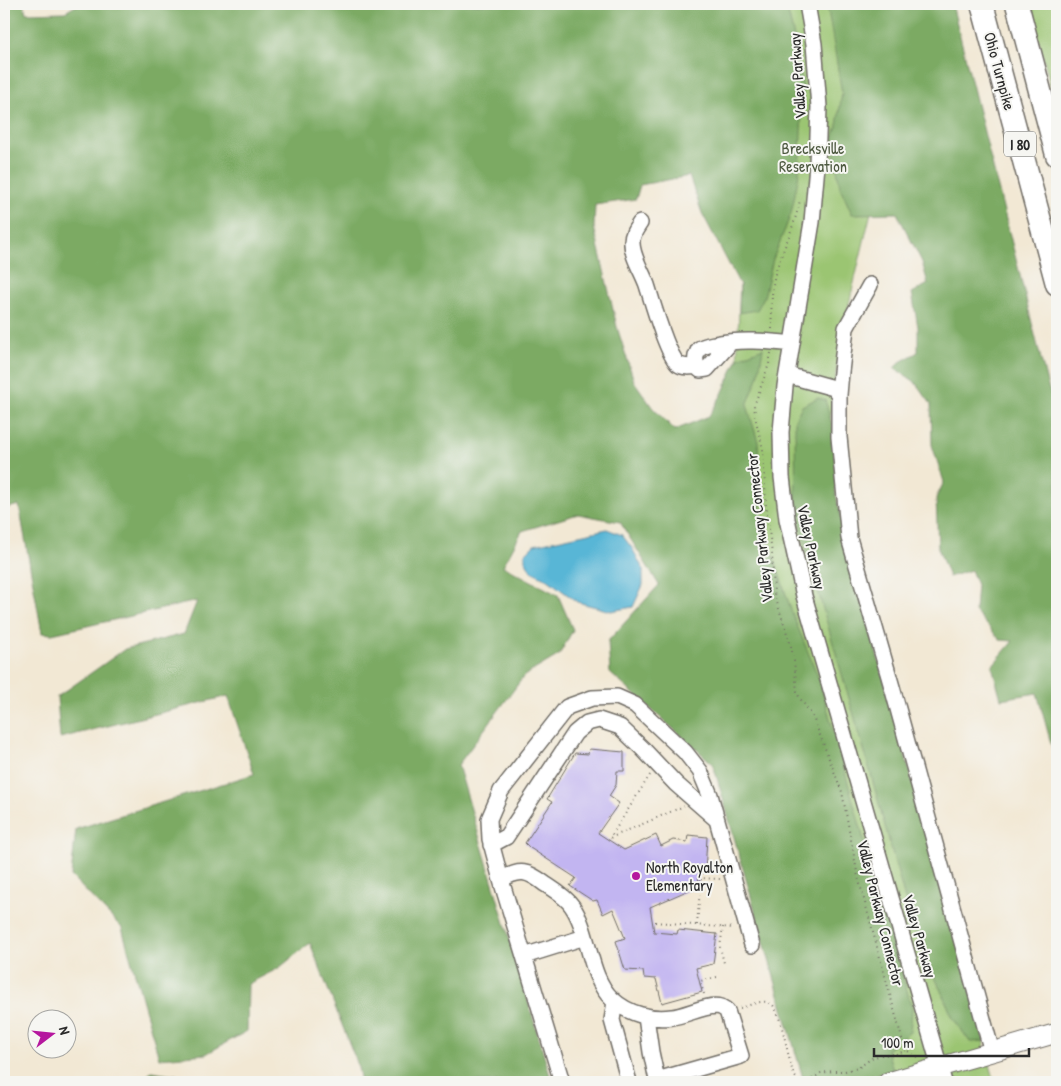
<svg xmlns="http://www.w3.org/2000/svg" width="1061" height="1086" font-family="'Patrick Hand',sans-serif">
<style>
.green{fill:#9bc572;stroke:#63784e}
.forest{fill:#7caa64;stroke:#546a48}
.water{fill:#58b6d6;stroke:#427080}
.building{fill:#c2b5f1}
.lines{fill:none;stroke-linecap:round;stroke-linejoin:round}
.minor-casing{stroke:#716d66;stroke-width:18}
.major-casing{stroke:#716d66;stroke-width:21}
.highway-casing{stroke:#716d66;stroke-width:25}
.path{stroke:#716d66;stroke-width:2;stroke-dasharray:1 4;stroke-linecap:butt}
.minor{stroke:#fff;stroke-width:15}
.major{stroke:#fff;stroke-width:19}
.highway{stroke:#fff;stroke-width:22}
.poi-dot{fill:#b5179e;stroke:#f6f6f2;stroke-width:2}
.labels{text-anchor:middle;dominant-baseline:central;stroke-width:4;stroke-linejoin:round;paint-order:stroke}
.shield{fill:#f6f6f2;stroke:#686867;stroke-width:1}
.shield-label{font-size:15px;font-weight:bold;fill:#2b2b2b}
.street-label{font-size:16px;fill:#2b2b2b;stroke:#f6f6f2}
.park-label{font-size:16px;fill:#4d5940;stroke:#f6f6f2}
.poi-label{font-size:16px;fill:#2b2b2b;stroke:#f6f6f2;text-anchor:start}
</style>
<rect width="100%" height="100%" fill="#f6f6f2"/>
<filter id="ink" filterUnits="userSpaceOnUse"><feTurbulence type="fractalNoise" baseFrequency=".02" numOctaves="2"/><feDisplacementMap in="SourceGraphic" scale="10" xChannelSelector="R" yChannelSelector="G"/><feConvolveMatrix kernelMatrix="1 2 1 2 8 2 1 2 1" color-interpolation-filters="sRGB"/></filter>
<filter id="wash" filterUnits="userSpaceOnUse"><feTurbulence type="fractalNoise" baseFrequency=".0096" numOctaves="4" result="noise"/><feDisplacementMap in="SourceGraphic" scale="20" xChannelSelector="R" yChannelSelector="G"/><feGaussianBlur stdDeviation="1.12" result="paint"/><feColorMatrix in="noise" values="0 0 0 0 0 0 0 0 0 0 0 0 0 0 0 0 0 1.4 0 .05"/><feComposite in="paint" operator="in"/></filter>
<g filter="url(#wash)">
<rect width="100%" height="100%" fill="#f2e8d4"/>
<path class="green" d="M749 4H854L883 162 843 329 832 398 830 430V461L848 569 995 1082H896L757 595 735 428Z
M1029 4H1057V110Z"/>
<path class="forest" d="M4 4H24L26 13 65 12 79 4H786L796 45 803 88 799 174 791 214 773 259 764 297 757 310 739 313 740 285 702 213 689 176 640 185 636 199 595 205 594 227 617 327 634 381 652 407 675 430 709 416 722 394 738 358 763 348 758 378 747 405 758 442 762 521 792 613 819 679 874 876 912 1008 910 1032 887 1050 893 1070 848 1082H804L713 764 610 673 608 641 659 585 620 522 578 514 522 531 503 566 558 595 573 630 559 655 524 676 458 765 552 1082H361L357 1063 310 943 279 968 248 984 247 1031 206 1054 159 1058 122 928 71 876 76 829 254 774 228 696 60 738 57 697 125 649 184 634 197 601 52 634 42 633 19 505 4 509Z
M827 4H952L1047 383 1057 414V765L1037 693 1001 699 992 666 1013 641 1000 640 975 611 977 585 971 570 949 577 938 548 936 498 944 482 932 445 931 404 914 381 894 368 900 362 918 352V327L912 293 928 284 922 262 897 213 852 214 840 187 832 141 837 126 842 93Z
M818 398 825 400 833 427 836 494 846 543 985 1041 970 1042 953 1018 912 925 867 760 823 609 796 510 795 419 802 406Z
M151 1071 177 1075 179 1082H140Z"/>
<path class="water" d="M607 529 622 535 632 548 643 569V585L633 607 611 611 577 602 547 579 531 571 525 560V554L534 545Z"/>
<g id="blocks">
<path class="building" d="M589 749 624 752V771H617L616 785 609 796 619 803 598 833 624 850 656 835 661 846 673 840 687 842 688 835 707 837 705 873H699L698 886 650 907 654 932 677 934 678 930 717 934 713 964 696 968 702 992 662 1003 656 979 644 978 643 971 625 970 616 941 625 938 613 909 603 914 597 900 593 901 570 886 576 878 530 848 525 843 552 802 547 799 575 753 588 754Z"/>
</g>
</g>
<g filter="url(#ink)">
<use href="#blocks" fill-opacity="0" stroke="#716d66" stroke-width="1"/>
<g class="lines">
<g class="minor-casing">
<path id="minor" d="M807 4 814 44 819 107 817 165 812 222 785 386 781 432 782 477 787 519 804 596 944 1082
M640 223C636 229 632 234 632 241 631 255 642 271 647 285 652 301 667 354 678 364 684 368 690 367 696 366
M870 285 846 328 841 372 839 395V437L849 538 892 687 992 1052
M731 342 707 369 700 370C696 366 695 362 696 356 697 354 698 350 699 349 703 346 709 345 714 344 740 339 766 341 792 344
M787 375 834 388 839 395
M491 845 506 837 575 733 587 723 599 720 620 727 642 748 676 784 716 819
M501 880 490 839 489 819 501 791 567 707 592 698 617 697 635 705 685 752 700 771 710 795 752 945
M524 956 585 937
M615 1002 612 1020 629 1082
M646 1017 651 1052 657 1080
M562 1082 501 880C520 868 528 871 545 884 554 890 566 897 572 906 590 932 588 976 612 999 628 1014 651 1020 672 1017 685 1016 709 1003 721 1007 723 1008 725 1009 727 1011L741 1056 657 1080V1082"/>
</g>
<g class="major-casing">
<path id="major" d="M888 1082 1057 1033"/>
</g>
<g class="highway-casing">
<path id="highway" d="M982 4 1057 284
M1017 4 1057 155"/>
</g>
<path class="path" d="M772 329C771 310 771 289 776 270 784 247 795 225 800 200
M771 353 769 364 754 406 756 421 763 449 766 506 772 554 774 593 791 646 794 661 797 691 799 697 812 715 816 725 842 792 858 877 904 1046 906 1050 919 1058
M650 775 610 838 684 806
M655 922 734 928
M697 925 701 878 720 879
M723 927 720 947 724 963
M704 994 700 981 717 977
M740 1008C749 1006 761 999 770 1003 781 1007 788 1060 793 1072 794 1076 797 1079 800 1082H802
M808 1082 821 1073 833 1071H845L858 1068 872 1058 881 1055 896 1054 906 1051"/>
<use href="#minor" class="minor"/>
<use href="#major" class="major"/>
<use href="#highway" class="highway"/>
</g>
</g>
<circle class="poi-dot" cx="636" cy="876" r="5"/>
<g class="labels">
<rect class="shield" x="1004" y="131.5" width="32" height="25" rx="4"/>
<g class="shield-label">
<text x="1020" y="144">I 80</text>
</g>
<g class="street-label">
<text transform="translate(1000 71) rotate(75)">Ohio Turnpike</text>
<text transform="translate(797 76) rotate(-94)">Valley Parkway</text>
<text transform="translate(759 528) rotate(-96)">Valley Parkway Connector</text>
<text transform="translate(812 547) rotate(78)">Valley Parkway</text>
<text transform="translate(881 913) rotate(76)">Valley Parkway Connector</text>
<text transform="translate(920 936) rotate(74)">Valley Parkway</text>
</g>
<g class="park-label">
<text x="813" y="148">Brecksville<tspan x="813" dy="18">Reservation</tspan></text>
</g>
<g class="poi-label">
<text x="646" y="867">North Royalton<tspan x="646" dy="18">Elementary</tspan></text>
</g>
</g>
<rect width="1061" height="1086" fill="none" stroke="#f6f6f2" stroke-width="20"/>
<g transform="translate(52 1034) rotate(74)"><circle r="24" fill="#f6f6f2" stroke="#a5a5a2"/>
<path d="M0-4L9 19L0 12L-9 19Z" fill="#b5179e"/>
<text y="-8" font-size="14" font-weight="bold" text-anchor="middle" fill="#2b2b2b">N</text>
</g>
<path d="M874 1048v8h155v-8" fill="none" stroke="#2b2b2b" stroke-width="2.5"/>
<text x="881" y="1048" font-size="15" fill="#2b2b2b" stroke="#f6f6f2" stroke-width="4" paint-order="stroke">100 m</text>
</svg>
